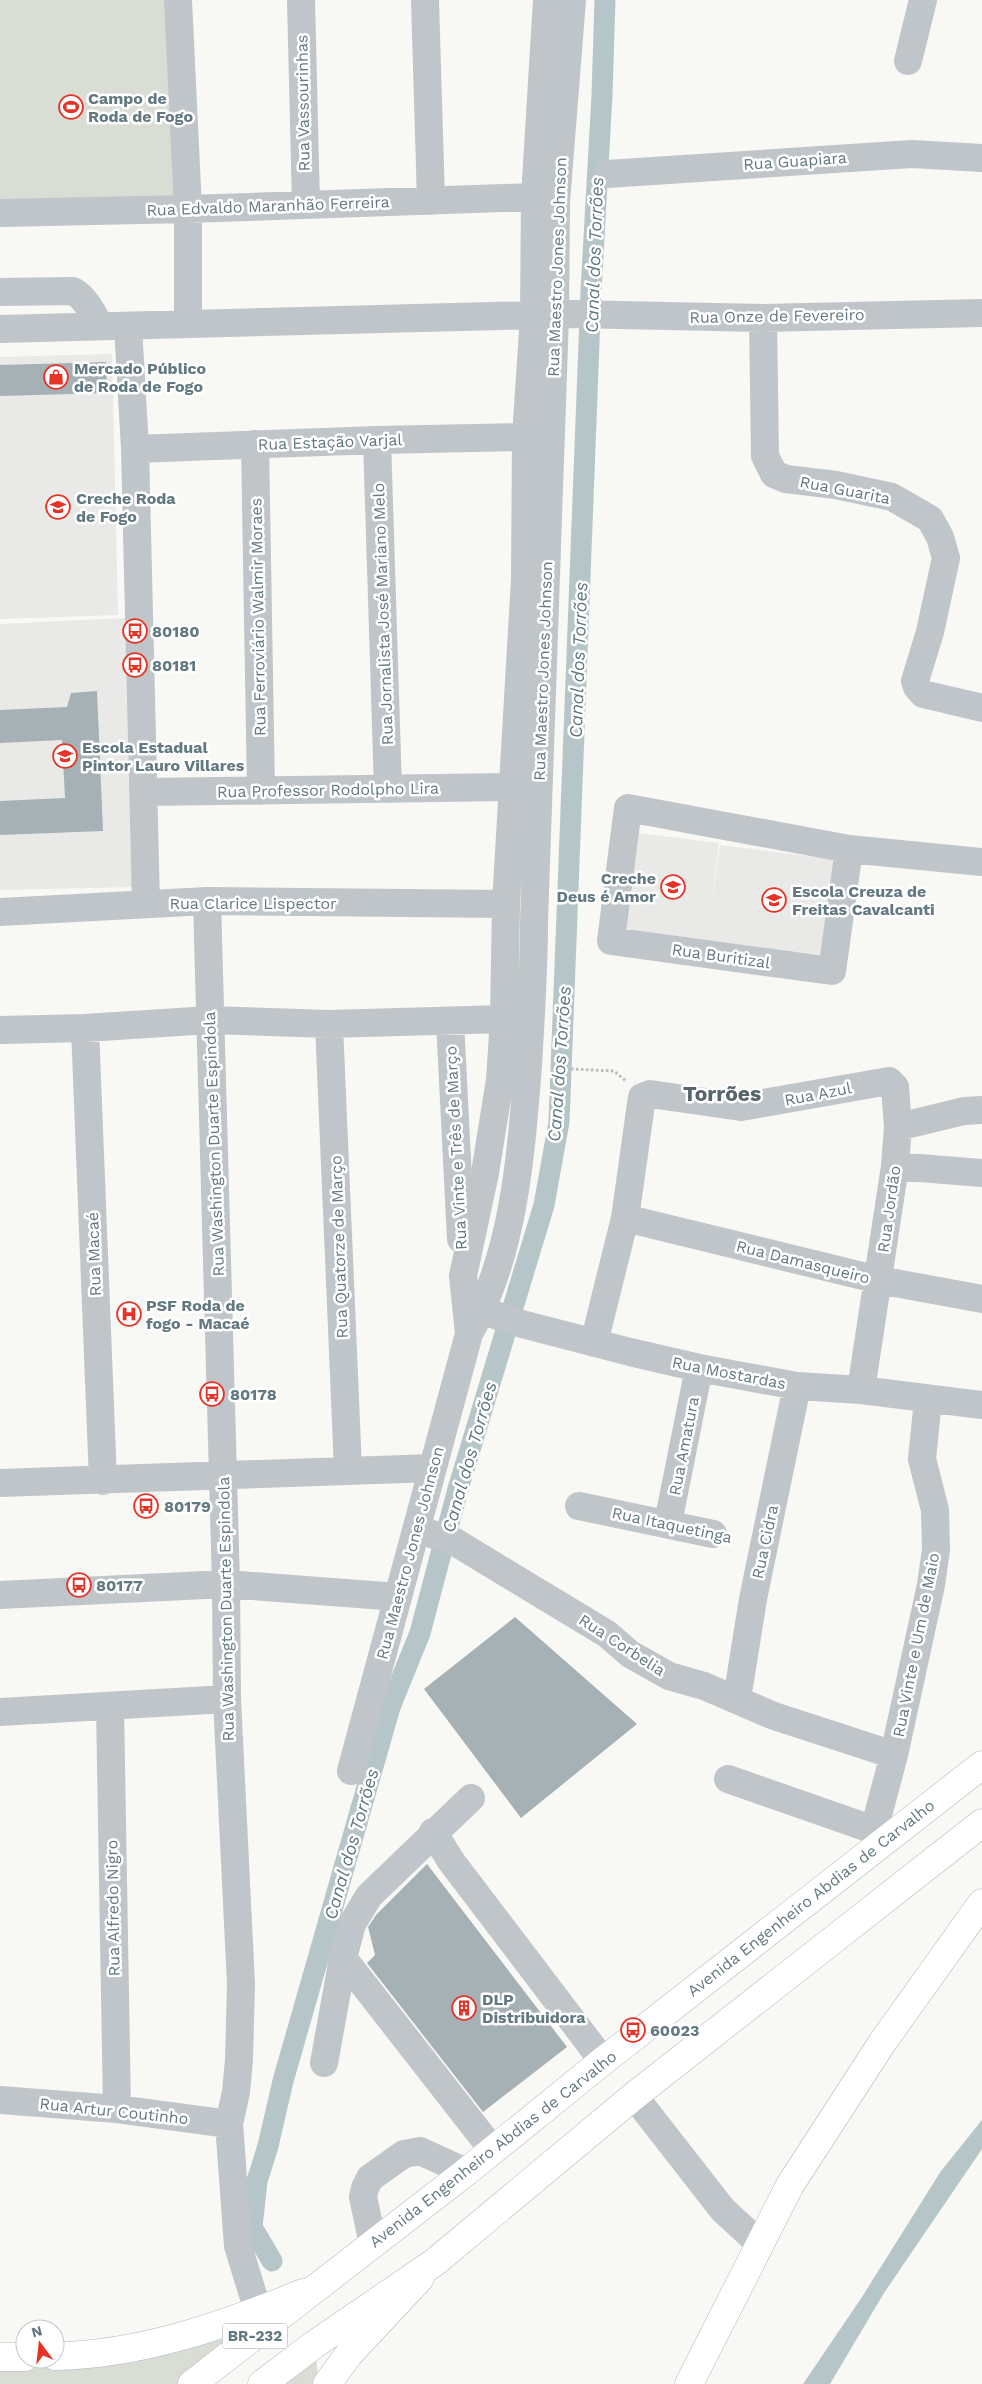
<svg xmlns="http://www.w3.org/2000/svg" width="982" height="2384" font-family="'Work Sans',sans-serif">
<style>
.built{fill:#e9e9e8}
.green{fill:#d9ddd4}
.water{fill:#b6c6c8}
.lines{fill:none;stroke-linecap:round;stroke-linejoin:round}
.stream{stroke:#b6c6c8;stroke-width:6}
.canal{stroke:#b6c6c8;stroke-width:21}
.building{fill:#a6b1b5}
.major-casing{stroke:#b0b8bb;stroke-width:29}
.highway-casing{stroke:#b2b8bb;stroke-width:29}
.path{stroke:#b9bec0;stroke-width:3;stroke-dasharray:2.5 2.5;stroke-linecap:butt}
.minor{stroke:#bfc5c8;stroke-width:28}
.major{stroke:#fff;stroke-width:28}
.highway{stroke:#fff;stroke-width:28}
.labels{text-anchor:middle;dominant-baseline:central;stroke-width:5;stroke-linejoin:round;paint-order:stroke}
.shield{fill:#fff;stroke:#92a1a7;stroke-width:1}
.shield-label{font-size:15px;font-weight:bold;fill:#637981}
.poi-label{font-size:16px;font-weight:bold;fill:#637981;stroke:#fff;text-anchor:start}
.street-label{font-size:16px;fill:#637981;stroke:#fff}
.water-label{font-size:18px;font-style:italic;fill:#5e787b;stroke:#fff}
.district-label{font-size:21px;font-weight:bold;fill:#55656b;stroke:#fff}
</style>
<rect width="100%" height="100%" fill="#f8f8f5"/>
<path class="built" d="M112 354 118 615 0 619V357Z
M125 618 137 887 0 890V624Z
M639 833 719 843 711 909 720 845 839 860 828 956 627 931Z"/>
<path class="green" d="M0 0H171L175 201 0 205Z
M295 2299 183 2384H0V2360L55 2359Z
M315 2344 318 2377 314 2384H253Z"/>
<path class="water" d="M982 2120V2149L884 2293 830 2384H803L862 2297 941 2171Z"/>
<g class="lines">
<path class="stream" d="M250 2210 252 2211"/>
<path class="canal" d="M272 2261 252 2227 257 2181 268 2146 283 2081 390 1707 420 1633 458 1489 544 1205 559 1122 591 291 602 95 605 0"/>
</g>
<path class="building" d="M106 362 107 393 0 396V365Z
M97 691 103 831 0 835V801L65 798 62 740 0 743V710L67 707 71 693Z
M515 1617 637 1724 521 1818 424 1689Z
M427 1864 567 2047 483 2112 367 1963 375 1955 368 1927 376 1915Z"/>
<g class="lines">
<g class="major-casing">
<path id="major" d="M55 2356C140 2355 225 2325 303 2293
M0 2357H25
M327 2384 349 2354 420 2278
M689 2384 790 2185 882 2043 982 1903"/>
</g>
<g class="highway-casing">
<path id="highway" d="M192 2384 466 2172 603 2061 982 1765
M262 2384 315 2344 435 2262 634 2096 982 1823"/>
</g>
<path class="path" d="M551 1068 614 1071 626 1081"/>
<path class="minor" d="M178 0 188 209V324
M301 0 306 205
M425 0 431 201
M908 61 923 0
M607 174 912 154 982 158
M0 213 188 209 535 197
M0 292 73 291C86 298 93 314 100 326
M763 318 765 456 774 474 786 479 836 485 892 497 930 519 940 537 946 558 930 632 915 681 917 687 923 694 982 708
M128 326 135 449 146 904
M0 329 572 314 763 318 982 313
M377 440 388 789
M255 444 261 791
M135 449 377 440 526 437
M144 792 512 787
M849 849 832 971 611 941 628 808 849 849 982 862
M207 901 226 1584 227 1699 241 1984 239 2060 236 2092 229 2124 238 2246 258 2311
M0 912 207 901 506 904
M450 1021 461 1239
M329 1024 348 1469
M85 1028 103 1481
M0 1030 85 1028 210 1020 329 1024 504 1019
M898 1127 964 1111 982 1110
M895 1166 982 1173
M625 1218 879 1280 982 1299
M483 1311 522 1324 630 1352 699 1368 797 1386 861 1390 982 1405
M469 1334 463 1276 485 1173 500 1080 504 1019 506 904 525 579 526 437 534 316 535 197 547 0
M594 1343 625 1218 642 1097 650 1094 741 1107 889 1081 895 1087 898 1127 895 1166 861 1390
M0 1483 433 1468
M579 1506 713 1534
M668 1523 699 1368
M417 1529 455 1542 607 1634 630 1654 669 1676 704 1686 774 1716 894 1755
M0 1595 226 1584 398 1597
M737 1699 753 1599 797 1386
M110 1707 117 2109
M0 1712 227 1699
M351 1771 469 1334C514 1254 521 1155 528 1065 531 1017 534 969 534 921L555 316 556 202 572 0
M728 1779 874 1830
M433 1832 451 1861 603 2061
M888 1839 874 1830 894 1755 931 1585 936 1550 935 1510 922 1459 928 1400
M343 1958 492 2149
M324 2063 343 1958 352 1924 369 1896 471 1798
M634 2096 723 2210 760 2244
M0 2100 117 2109 229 2124
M373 2244 363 2197 365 2188 370 2178 404 2154 420 2151 466 2172"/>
<use href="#major" class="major"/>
<use href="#highway" class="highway"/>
</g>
<defs>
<g id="stadium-ring" transform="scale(1.25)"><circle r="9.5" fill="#fff" stroke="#e53328" stroke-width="1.5"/><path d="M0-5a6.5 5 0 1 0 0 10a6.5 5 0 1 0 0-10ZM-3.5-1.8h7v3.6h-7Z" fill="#e53328"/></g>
<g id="shop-ring" transform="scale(1.25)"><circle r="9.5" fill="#fff" stroke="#e53328" stroke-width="1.5"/><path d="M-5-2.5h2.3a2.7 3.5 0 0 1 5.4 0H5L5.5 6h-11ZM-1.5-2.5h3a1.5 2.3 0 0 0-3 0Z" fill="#e53328"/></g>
<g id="school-ring" transform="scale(1.25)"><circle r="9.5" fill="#fff" stroke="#e53328" stroke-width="1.5"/><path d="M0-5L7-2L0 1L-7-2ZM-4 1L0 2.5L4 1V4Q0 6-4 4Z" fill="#e53328"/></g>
<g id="bus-ring" transform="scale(1.25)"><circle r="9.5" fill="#fff" stroke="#e53328" stroke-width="1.5"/><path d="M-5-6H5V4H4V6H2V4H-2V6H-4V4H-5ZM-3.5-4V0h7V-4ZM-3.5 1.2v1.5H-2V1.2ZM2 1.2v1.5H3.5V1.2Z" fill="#e53328"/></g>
<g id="hospital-ring" transform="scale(1.25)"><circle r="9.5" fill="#fff" stroke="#e53328" stroke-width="1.5"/><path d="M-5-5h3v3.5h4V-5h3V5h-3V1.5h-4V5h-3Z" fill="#e53328"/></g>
<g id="building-ring" transform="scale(1.25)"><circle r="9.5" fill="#fff" stroke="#e53328" stroke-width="1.5"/><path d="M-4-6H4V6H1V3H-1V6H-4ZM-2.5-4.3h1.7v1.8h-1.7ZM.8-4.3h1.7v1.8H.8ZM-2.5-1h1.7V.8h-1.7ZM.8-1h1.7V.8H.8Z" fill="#e53328"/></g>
</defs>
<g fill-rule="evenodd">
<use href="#stadium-ring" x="71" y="107"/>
<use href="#shop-ring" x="56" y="377"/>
<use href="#school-ring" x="58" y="507"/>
<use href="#bus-ring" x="135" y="631"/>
<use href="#bus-ring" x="135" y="665"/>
<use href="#school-ring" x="65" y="756"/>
<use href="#school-ring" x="673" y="887"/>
<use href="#school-ring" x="774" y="900"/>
<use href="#hospital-ring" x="129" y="1314"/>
<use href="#bus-ring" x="212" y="1394"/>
<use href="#bus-ring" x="146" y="1506"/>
<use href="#bus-ring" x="79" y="1585"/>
<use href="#building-ring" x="464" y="2008"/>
<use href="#bus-ring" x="633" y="2030"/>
</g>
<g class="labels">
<rect class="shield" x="222.5" y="2323.5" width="65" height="25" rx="4"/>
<g class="shield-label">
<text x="255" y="2336">BR-232</text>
</g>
<g class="poi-label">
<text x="88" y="98">Campo de<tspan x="88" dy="18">Roda de Fogo</tspan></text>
<text x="74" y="368">Mercado Público<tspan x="74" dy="18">de Roda de Fogo</tspan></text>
<text x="76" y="498">Creche Roda<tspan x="76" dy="18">de Fogo</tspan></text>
<text x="152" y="631">80180</text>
<text x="152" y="665">80181</text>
<text x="82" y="747">Escola Estadual<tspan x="82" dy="18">Pintor Lauro Villares</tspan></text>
<text x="656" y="878" text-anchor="end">Creche<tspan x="656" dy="18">Deus é Amor</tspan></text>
<text x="792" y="891">Escola Creuza de<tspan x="792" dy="18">Freitas Cavalcanti</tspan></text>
<text x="146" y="1305">PSF Roda de<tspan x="146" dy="18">fogo - Macaé</tspan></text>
<text x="230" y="1394">80178</text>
<text x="164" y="1506">80179</text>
<text x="96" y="1585">80177</text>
<text x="482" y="1999">DLP<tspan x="482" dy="18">Distribuidora</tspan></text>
<text x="650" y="2030">60023</text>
</g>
<g class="street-label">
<text transform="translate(303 103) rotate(-91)">Rua Vassourinhas</text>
<text transform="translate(795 161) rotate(-4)">Rua Guapiara</text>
<text transform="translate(268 206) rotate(-2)">Rua Edvaldo Maranhão Ferreira</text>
<text transform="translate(557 267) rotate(-88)">Rua Maestro Jones Johnson</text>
<text transform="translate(777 316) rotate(-1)">Rua Onze de Fevereiro</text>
<text transform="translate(330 442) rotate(-2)">Rua Estação Varjal</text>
<text transform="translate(845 490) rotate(11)">Rua Guarita</text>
<text transform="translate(383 614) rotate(-92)">Rua Jornalista José Mariano Melo</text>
<text transform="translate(258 617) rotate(-91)">Rua Ferroviário Walmir Moraes</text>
<text transform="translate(543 671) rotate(-88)">Rua Maestro Jones Johnson</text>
<text transform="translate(328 790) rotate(-1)">Rua Professor Rodolpho Lira</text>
<text x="253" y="903">Rua Clarice Lispector</text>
<text transform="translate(721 956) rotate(8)">Rua Buritizal</text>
<text transform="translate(818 1094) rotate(-11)">Rua Azul</text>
<text transform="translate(214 1144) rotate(-92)">Rua Washington Duarte Espindola</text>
<text transform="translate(456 1148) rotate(-93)">Rua Vinte e Três de Março</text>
<text transform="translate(889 1209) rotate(-82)">Rua Jordão</text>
<text transform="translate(339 1247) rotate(-92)">Rua Quatorze de Março</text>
<text transform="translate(94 1254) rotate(-92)">Rua Macaé</text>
<text transform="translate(803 1262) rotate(14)">Rua Damasqueiro</text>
<text transform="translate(729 1373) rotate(11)">Rua Mostardas</text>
<text transform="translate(684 1446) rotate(-79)">Rua Amatura</text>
<text transform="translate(672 1525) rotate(12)">Rua Itaquetinga</text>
<text transform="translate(765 1542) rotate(-78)">Rua Cidra</text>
<text transform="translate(410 1553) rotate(-75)">Rua Maestro Jones Johnson</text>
<text transform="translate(226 1609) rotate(-91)">Rua Washington Duarte Espindola</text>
<text transform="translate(622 1645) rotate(33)">Rua Corbelia</text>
<text transform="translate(916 1645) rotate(-79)">Rua Vinte e Um de Maio</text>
<text transform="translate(811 1898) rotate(-38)">Avenida Engenheiro Abdias de Carvalho</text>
<text transform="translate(113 1908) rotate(-91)">Rua Alfredo Nigro</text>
<text transform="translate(114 2111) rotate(6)">Rua Artur Coutinho</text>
<text transform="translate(493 2149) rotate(-38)">Avenida Engenheiro Abdias de Carvalho</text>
</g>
<g class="water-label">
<text transform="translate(594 255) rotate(-88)">Canal dos Torrões</text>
<text transform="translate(578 660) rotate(-88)">Canal dos Torrões</text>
<text transform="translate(559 1064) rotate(-86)">Canal dos Torrões</text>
<text transform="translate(469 1457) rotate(-74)">Canal dos Torrões</text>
<text transform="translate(351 1844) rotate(-74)">Canal dos Torrões</text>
</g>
<g class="district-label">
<text x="722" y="1093">Torrões</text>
</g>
</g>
<g transform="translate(40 2344) rotate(345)"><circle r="24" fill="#ffffff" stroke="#c1c9cd"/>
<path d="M0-4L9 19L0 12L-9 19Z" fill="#e53328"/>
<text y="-8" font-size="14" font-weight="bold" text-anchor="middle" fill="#637981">N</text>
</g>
</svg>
